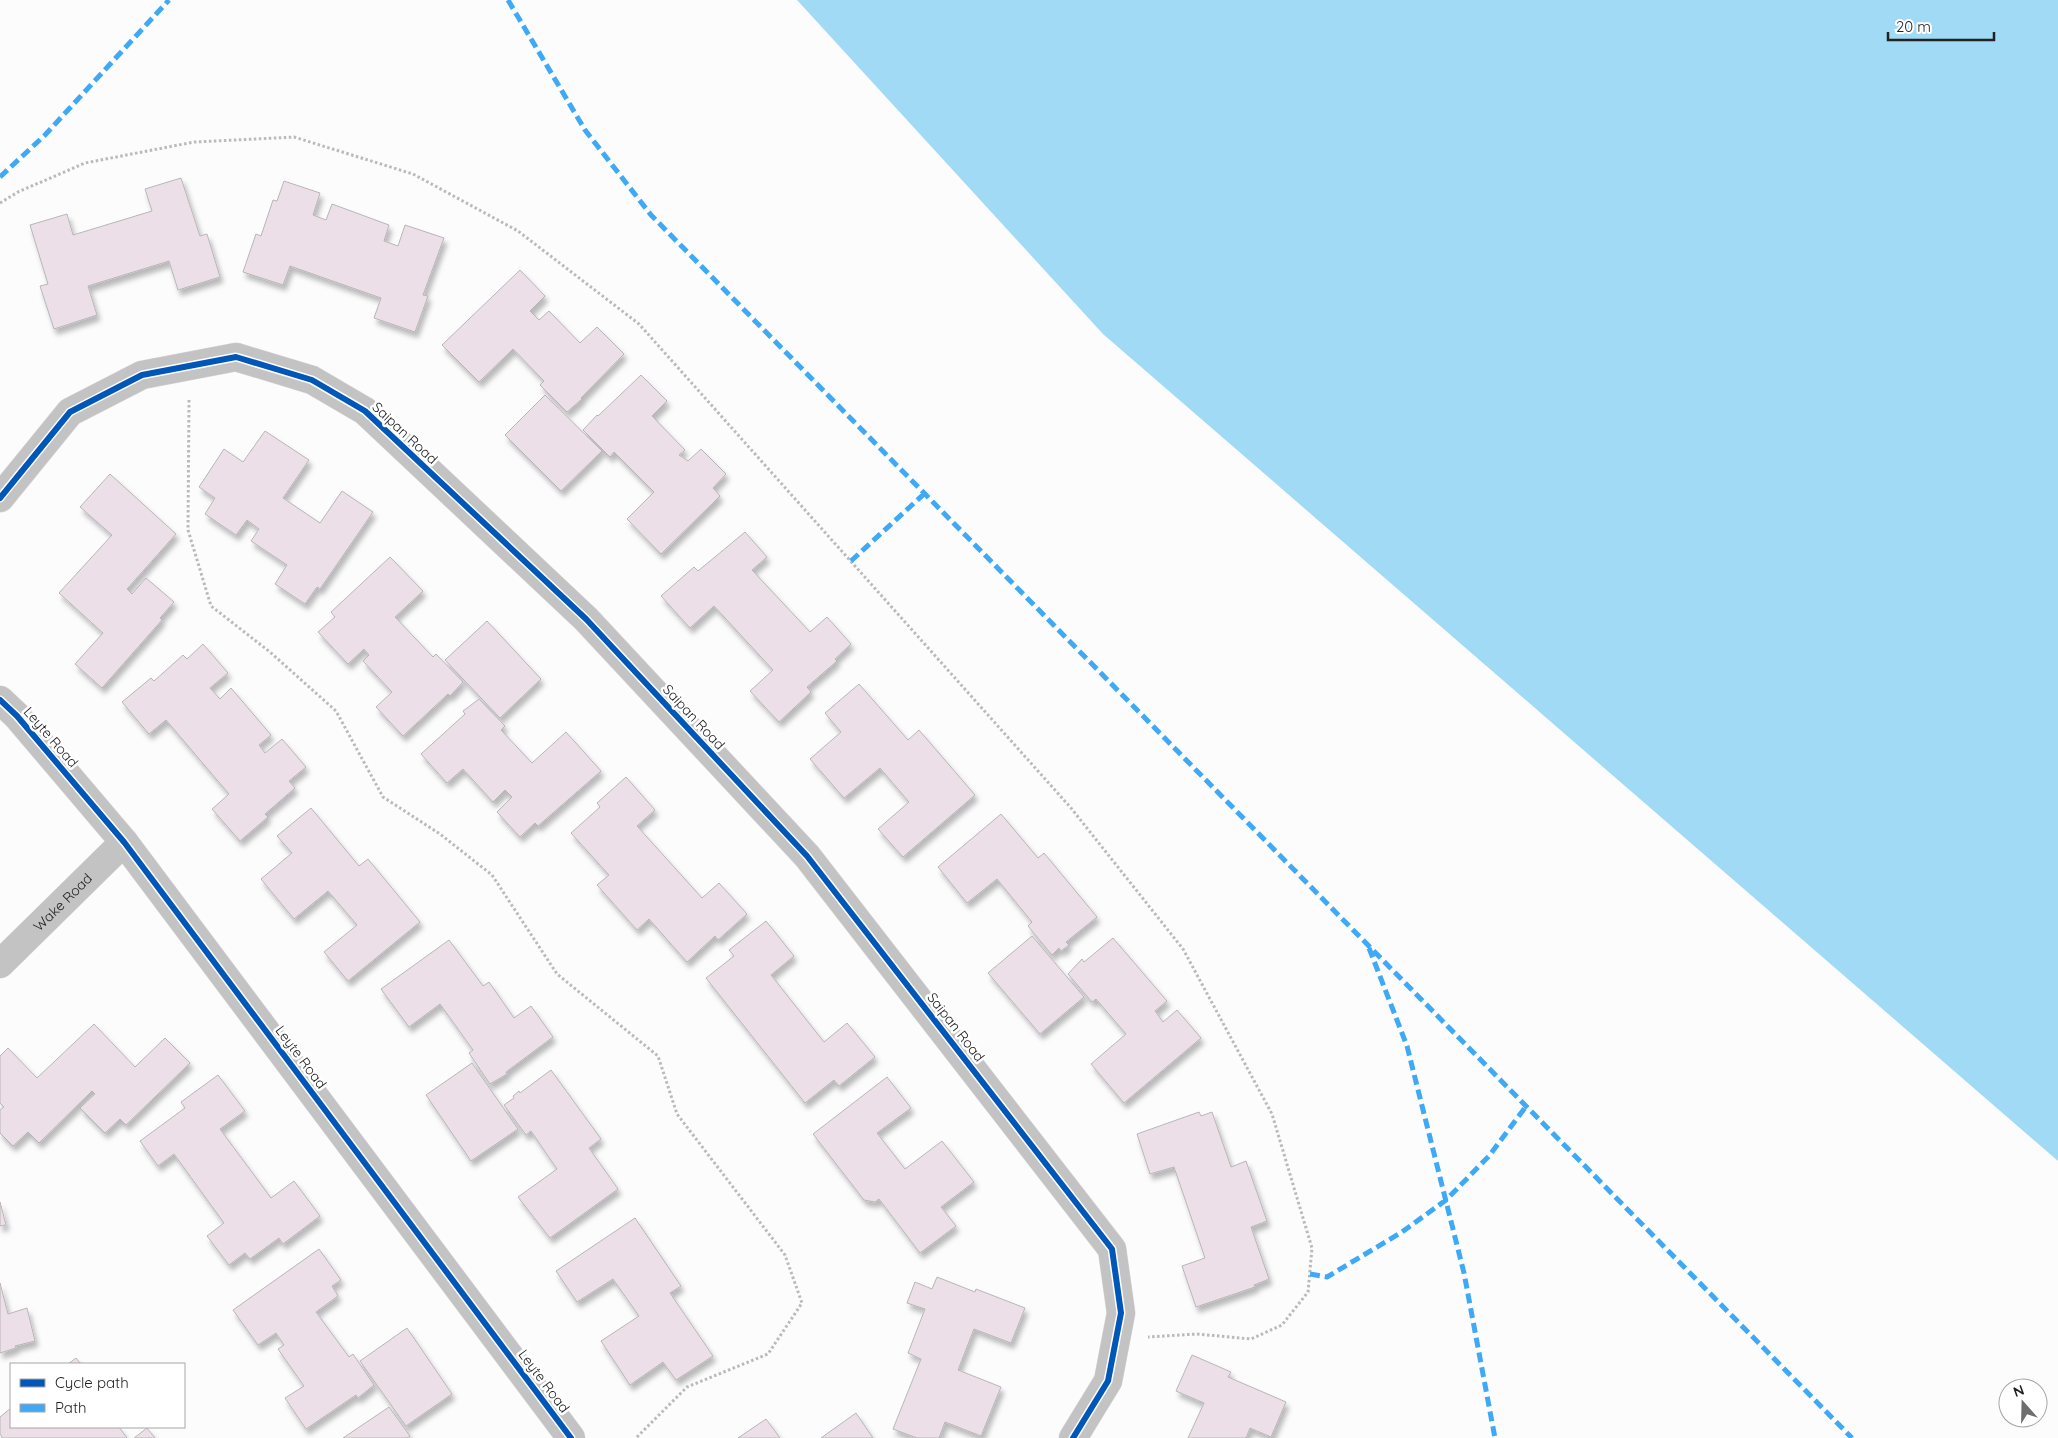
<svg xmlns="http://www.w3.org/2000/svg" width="2058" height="1438" font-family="Quicksand,sans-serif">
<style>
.water{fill:#a1daf5}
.building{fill:#eddfe7;stroke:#b7b6b7;filter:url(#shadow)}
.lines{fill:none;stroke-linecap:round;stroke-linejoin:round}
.minor-casing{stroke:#d9d9da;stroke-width:29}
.path{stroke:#b9baba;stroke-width:3;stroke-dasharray:2.5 2.5;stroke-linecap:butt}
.minor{stroke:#c3c3c3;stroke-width:28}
.quiet{stroke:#3fa9f5;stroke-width:5;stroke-dasharray:10 5;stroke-linecap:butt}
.cycleway-casing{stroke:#fff;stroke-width:9}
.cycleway{stroke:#0057b8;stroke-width:6}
.labels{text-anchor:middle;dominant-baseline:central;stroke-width:5;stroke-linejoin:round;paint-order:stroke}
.street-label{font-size:14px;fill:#222122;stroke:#fff}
</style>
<defs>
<filter id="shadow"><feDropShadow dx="3" dy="5.5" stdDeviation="2.5" flood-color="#0004"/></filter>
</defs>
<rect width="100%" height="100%" fill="#fcfcfd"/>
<path class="water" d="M797 0H2058V1161L1103 334Z"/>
<path class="building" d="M181 178 200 236 207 234 220 277 178 290 169 261 88 286 97 315 54 329 40 286 48 284 30 225 67 214 73 235 152 211 145 189Z
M284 181 320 193 313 215 326 220 332 204 389 225 384 241 398 246 405 225 444 238 423 295 428 296 415 332 374 318 381 298 290 266 283 285 243 272 256 234 261 236 273 200 277 201Z
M520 270 545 296 530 311 539 320 549 311 580 343 597 327 624 354 581 398 582 399 567 412 540 385 544 381 513 349 479 382 442 345Z
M641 375 667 401 652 416 685 450 679 455 688 461 701 449 726 474 713 488 720 496 661 554 627 519 654 492 614 452 610 457 583 430 597 415 598 416Z
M545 395 602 451 561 491 505 435Z
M265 431 309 460 283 498 320 523 342 491 373 512 320 589 317 587 305 604 275 584 287 565 251 541 259 529 247 520 236 535 205 514 215 498 199 487 224 449 243 462Z
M110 474 176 534 127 589 132 594 146 578 174 602 160 618 162 620 102 688 75 664 103 633 59 593 112 535 80 507Z
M745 532 767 557 752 570 810 632 827 617 851 644 835 659 837 661 807 687 811 692 779 722 750 691 773 670 714 606 690 628 661 596 694 567 698 571Z
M390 557 423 591 395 617 433 657 436 654 463 682 450 696 448 694 403 736 376 707 392 692 363 661 369 655 364 649 348 664 318 632 335 617 331 612Z
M487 621 541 679 500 718 445 660Z
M203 644 228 673 210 688 220 699 231 688 271 735 259 745 265 753 282 739 306 767 289 781 295 788 265 814 268 817 240 841 212 809 229 794 166 720 149 734 122 702 151 678 154 681 183 655 187 659Z
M859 684 908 740 919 730 975 795 903 857 878 829 909 802 880 768 844 798 810 759 841 732 825 713Z
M479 699 505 726 501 730 532 763 566 732 601 771 538 826 535 823 520 837 497 812 512 797 505 790 493 802 463 769 447 783 421 754 465 714 463 711Z
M626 777 655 810 637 826 702 898 719 883 747 914 718 940 715 936 687 962 649 919 637 930 597 885 609 875 571 833 600 807 597 803Z
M311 808 359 866 368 859 420 922 348 981 324 952 357 925 328 891 294 919 261 879 292 853 277 836Z
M1001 814 1038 858 1044 853 1097 917 1066 942 1069 945 1061 951 1059 948 1052 955 1028 926 1032 922 997 879 967 903 938 867Z
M766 921 794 956 771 975 824 1042 847 1023 875 1057 839 1086 834 1080 805 1103 706 978 734 956 729 950Z
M1032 936 1084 997 1040 1034 988 973Z
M1113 938 1167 1001 1155 1011 1163 1022 1177 1010 1201 1038 1124 1103 1091 1064 1126 1034 1096 999 1092 1002 1068 974 1082 959 1084 962Z
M449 940 483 986 489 982 514 1018 531 1006 553 1037 506 1072 507 1074 490 1084 469 1053 473 1050 440 1004 409 1027 381 989Z
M94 1024 135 1067 165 1038 190 1063 126 1125 120 1119 105 1133 80 1108 95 1094 92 1091 39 1143 28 1132 13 1146 0 1133V1110L4 1107 0 1103V1056L8 1048 37 1078Z
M472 1063 518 1129 471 1161 426 1095Z
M551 1070 601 1139 589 1148 618 1189 550 1238 518 1197 557 1169 531 1131 526 1135 504 1105 514 1098 513 1096 519 1091 520 1093Z
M218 1075 245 1111 220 1129 271 1198 294 1181 320 1216 283 1244 279 1238 250 1259 245 1253 229 1265 207 1236 224 1223 174 1154 158 1166 140 1141 185 1108 181 1102Z
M887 1077 911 1108 877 1133 905 1169 942 1141 974 1182 941 1207 956 1226 920 1253 879 1199 875 1202 864 1200 813 1134Z
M1199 1112 1201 1116 1212 1112 1231 1167 1246 1161 1267 1221 1251 1227 1269 1279 1254 1285 1255 1287 1196 1307 1182 1266 1205 1258 1174 1167 1150 1174 1137 1134Z
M0 1202 6 1225 0 1226Z
M635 1218 681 1286 670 1293 713 1356 676 1380 663 1362 630 1385 601 1341 639 1316 613 1279 577 1302 556 1271Z
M319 1249 341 1280 332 1286 338 1296 316 1312 349 1357 353 1354 374 1385 358 1398 356 1395 306 1429 285 1398 304 1386 278 1349 284 1345 276 1333 258 1345 233 1310Z
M937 1277 975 1292 976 1289 1025 1308 1011 1343 974 1329 958 1370 1001 1387 981 1436 945 1422 939 1438H917L893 1429 921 1359 908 1353 925 1309 907 1303 915 1282 932 1289Z
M0 1283 8 1314 27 1308 35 1341 15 1346 16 1348 0 1353Z
M407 1328 452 1394 406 1426 360 1361Z
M1192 1355 1231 1372 1228 1377 1286 1402 1271 1437 1250 1428 1246 1438H1188L1204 1403 1176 1391Z
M76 1358 81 1364H68Z
M389 1407 410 1436 407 1438H343Z
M11 1408V1427H119L127 1438H3L0 1434V1417Z
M856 1413 873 1438H821Z
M766 1419 780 1438H738Z
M147 1428 155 1438H134Z"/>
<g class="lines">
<g class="minor-casing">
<g id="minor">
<path d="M0 498 70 412 142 375 236 357 312 380 365 411 586 619 807 856 1112 1249 1121 1313 1108 1381 1073 1438"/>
<path d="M0 700 17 716 124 842 571 1438"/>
<path id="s1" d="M0 964 124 842"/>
</g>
</g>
<path class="path" d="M0 203 18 192 85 163 194 142 294 137 413 174 518 231 639 324 1071 808 1183 949 1272 1114 1312 1248 1308 1292 1282 1325 1251 1339 1197 1334 1148 1337
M189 400 188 530 211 606 270 652 336 711 383 797 440 834 492 875 557 974 658 1056 677 1114 785 1255 802 1303 768 1354 687 1387 636 1438"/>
<use href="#minor" class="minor"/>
<path class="quiet" d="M508 0 585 130 651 215 1852 1438
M0 177 45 135 169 0
M851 561 925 493
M1369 948 1407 1046 1464 1273 1495 1438
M1310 1274 1327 1277 1402 1232 1446 1200 1489 1156 1527 1105"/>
<g class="cycleway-casing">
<path id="cycleway" d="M0 498 70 412 142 375 236 357 312 380 365 411 586 619 807 856 1112 1249 1121 1313 1108 1381 1073 1438
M0 700 17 716 124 842 571 1438"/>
</g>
<use href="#cycleway" class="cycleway"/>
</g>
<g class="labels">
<g class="street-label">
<text transform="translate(405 433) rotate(43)">Saipan Road</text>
<text transform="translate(694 717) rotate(47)">Saipan Road</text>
<text transform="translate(51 737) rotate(49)">Leyte Road</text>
<text stroke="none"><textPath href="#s1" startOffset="88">Wake Road</textPath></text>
<text transform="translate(956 1027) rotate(52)">Saipan Road</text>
<text transform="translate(301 1057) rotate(53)">Leyte Road</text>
<text transform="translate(544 1381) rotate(53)">Leyte Road</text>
</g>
</g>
<rect x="10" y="1363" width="175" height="65" fill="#ffffff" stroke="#a7a6a7"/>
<rect x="20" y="1379" width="25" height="8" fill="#0057b8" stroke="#a7a6a7"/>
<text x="55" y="1388" font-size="15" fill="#222122">Cycle path</text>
<rect x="20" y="1404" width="25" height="8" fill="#3fa9f5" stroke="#a7a6a7"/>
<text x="55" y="1413" font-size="15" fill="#222122">Path</text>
<g transform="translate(2023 1403) rotate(340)"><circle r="24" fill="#ffffff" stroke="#a7a6a7"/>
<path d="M0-4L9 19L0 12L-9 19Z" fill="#6e6e6f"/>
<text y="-8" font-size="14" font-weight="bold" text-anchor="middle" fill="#222122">N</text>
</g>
<path d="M1888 32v8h106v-8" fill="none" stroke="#222122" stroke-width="2.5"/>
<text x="1896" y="32" font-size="15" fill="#222122" stroke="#ffffff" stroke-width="4" paint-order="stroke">20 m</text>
</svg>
